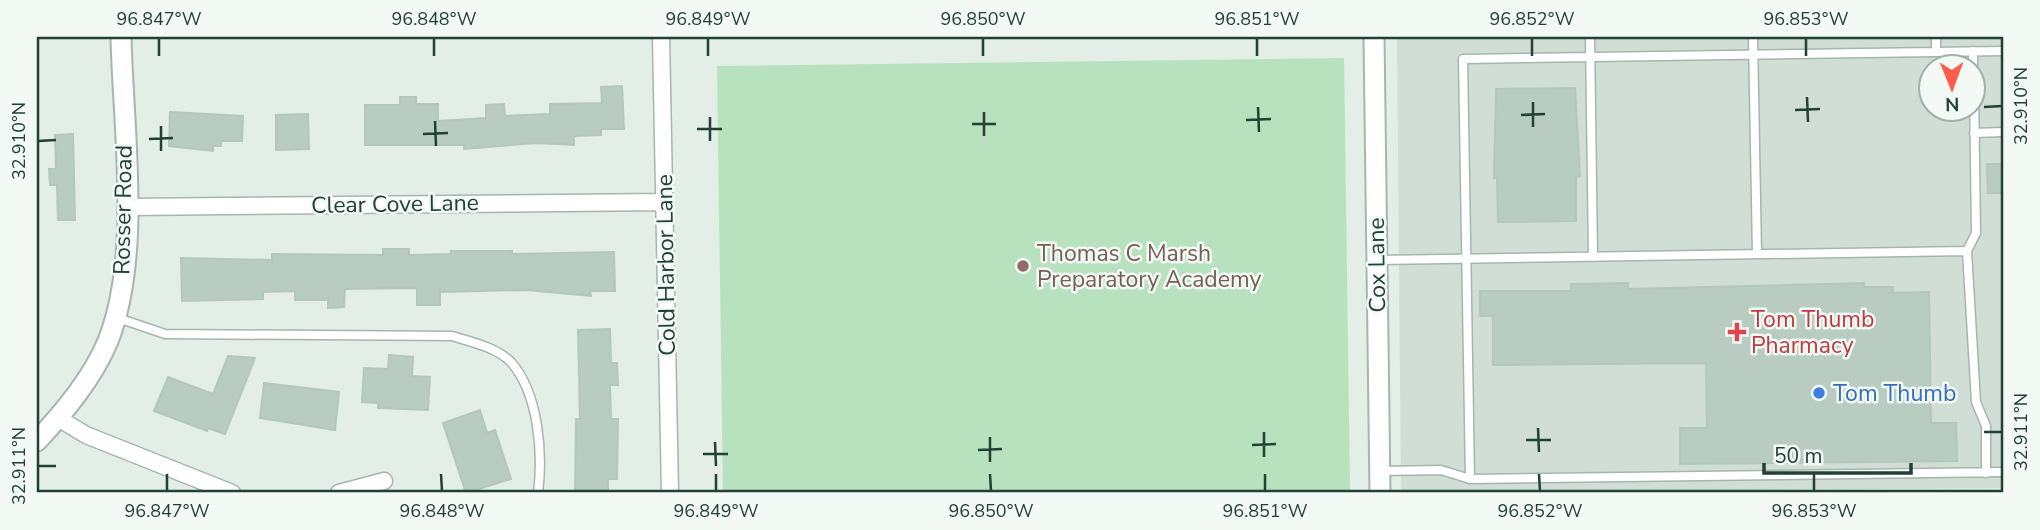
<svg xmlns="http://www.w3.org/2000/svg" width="2040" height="530" font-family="'Nunito Sans',sans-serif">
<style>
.built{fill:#d0ded5;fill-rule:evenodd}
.green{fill:#b8e1bd}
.building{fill:#b9ccc2;stroke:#b3c8bc;stroke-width:2}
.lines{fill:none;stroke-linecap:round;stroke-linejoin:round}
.service-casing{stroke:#a4b7ad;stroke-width:11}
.minor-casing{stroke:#a4b7ad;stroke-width:19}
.tertiary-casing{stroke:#a4b7ad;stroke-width:23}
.service{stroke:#fff;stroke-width:8}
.minor{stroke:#fff;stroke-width:16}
.tertiary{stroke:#fff;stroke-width:19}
.ticks{fill:none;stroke:#204133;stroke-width:2.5}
.education-dot{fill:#8d6e63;stroke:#f3faf5;stroke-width:2.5}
.health-dot{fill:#e0444e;stroke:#f3faf5;stroke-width:2.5}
.shop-dot{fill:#3f7fe0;stroke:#f3faf5;stroke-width:2.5}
.labels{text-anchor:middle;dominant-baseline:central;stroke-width:5;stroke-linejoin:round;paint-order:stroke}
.street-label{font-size:23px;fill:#204133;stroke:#f3faf5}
.education-label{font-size:23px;fill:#785e54;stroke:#f3faf5;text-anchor:start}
.health-label{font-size:23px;fill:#be3a42;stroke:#f3faf5;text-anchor:start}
.shop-label{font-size:23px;fill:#366cbe;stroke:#f3faf5;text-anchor:start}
.neatline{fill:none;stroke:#204133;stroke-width:2.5}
.ticks-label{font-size:18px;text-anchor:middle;fill:#204133}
</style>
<rect width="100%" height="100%" fill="#e2eee6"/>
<path class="built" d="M1397 37H2003V488L1401 493ZM1932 66H1974V108H1932Z"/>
<path class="green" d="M1344 58 1350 493H723L717 66Z"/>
<path class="building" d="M622 86 624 129H601V135L574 136V145L536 143 464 149V145H365V105H400V97H416V104H438V121L486 118V105L504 104 505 116 550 114V104L602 103 601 87Z
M1575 88 1580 176 1576 177V221L1498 222 1497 178H1494L1496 89Z
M170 112 243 116 242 141H221V146H213V151L169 146Z
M308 114 309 149 276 150V115Z
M73 134 75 220H58L57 185H50L49 169H56L55 135Z
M1987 164H2003V193H1988Z
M383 249H409V255L451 254V251H512V254L614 252 615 291H590L591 296 526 290 440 292V305H417V288L345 289 344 307 328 308V300H295V291L263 292V299L182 301 181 258 272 260V254L383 255Z
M1628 283V289L1864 283V287H1893V293L1929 292 1931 423H1956L1957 461 1680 464V428H1707L1706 363 1493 365V316H1480V291H1571V284Z
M610 329 611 363H617L618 385H610L611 419H618L617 479H608V493H575L576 419H580L578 330Z
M389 355 413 357 412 376 430 377 428 410 378 408V403L362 402 364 368 388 369Z
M228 356 255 358 225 434 208 428 207 431 154 411 168 377 213 394Z
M264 383 339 392 335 430 260 418Z
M480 410 487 433 495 430 511 479 466 493 443 423Z"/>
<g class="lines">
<g class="service-casing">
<path id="service" d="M1590 37 1593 257
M1753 37 1757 254
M1936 37V52
M1973 51V66
M1974 88 1976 233 1967 251 1976 402 1986 426V473
M1974 133 2003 132
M1379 260 1967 251
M115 317 165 334 452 336C471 342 496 347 511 362 539 394 543 454 538 493
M1382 471 1441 470 1470 479 2003 472
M1470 479 1463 59 2003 51"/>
</g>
<g class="minor-casing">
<path id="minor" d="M661 37 670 493
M126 207 665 202
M58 418 86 435 232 493
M339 493 384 481"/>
</g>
<g class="tertiary-casing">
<path id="tertiary" d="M1374 37 1380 493
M37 441C64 412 92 379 108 341 142 254 123 130 121 37"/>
</g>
<use href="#service" class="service"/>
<use href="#minor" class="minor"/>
<use href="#tertiary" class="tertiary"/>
</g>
<path class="ticks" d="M159 38V56M434 38V56M708 38V56M983 38V56M1257 38V56M1532 38V56M1806 38V56M1807 97 1808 122M1533 102V127M1258 107 1259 132M1984 107 2002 106M1795 110 1820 109M984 112V136M1521 115 1545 114M710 117V141M1246 120 1271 119M435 121 436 146M972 124H996M161 126V151M697 129H722M423 134 448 133M149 139 173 138M38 141 56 140M1538 428 1539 452M1264 432V457M1984 432H2002M990 437V462M1526 440H1551M715 442 716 466M1252 445 1276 444M978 450 1002 449M703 454H728M38 466H56M167 474V491M441 474 442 491M716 474V491M990 474 991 491M1265 474V491M1539 474 1540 491M1814 474V491"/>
<circle class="education-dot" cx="1023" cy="266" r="7"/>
<path class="health-dot" d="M1733.5 321.5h7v7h7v7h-7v7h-7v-7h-7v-7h7z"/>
<circle class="shop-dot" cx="1819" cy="393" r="7"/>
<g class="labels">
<g class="street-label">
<text transform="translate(395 204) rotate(-1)">Clear Cove Lane</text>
<text transform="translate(123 210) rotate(-89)">Rosser Road</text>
<text transform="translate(666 265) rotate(-91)">Cold Harbor Lane</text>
<text transform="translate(1377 265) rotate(-91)">Cox Lane</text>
</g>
<g class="education-label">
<text x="1037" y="253">Thomas C Marsh<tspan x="1037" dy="26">Preparatory Academy</tspan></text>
</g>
<g class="health-label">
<text x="1751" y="319">Tom Thumb<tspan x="1751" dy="26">Pharmacy</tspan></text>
</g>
<g class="shop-label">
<text x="1833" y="393">Tom Thumb</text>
</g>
</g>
<rect width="2040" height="530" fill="none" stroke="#f3faf5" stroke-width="77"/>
<g transform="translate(1952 88) rotate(179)"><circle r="33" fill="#f3faf5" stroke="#9fb0a7" stroke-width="2"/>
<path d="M0-5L12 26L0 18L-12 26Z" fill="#ff5e4e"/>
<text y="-10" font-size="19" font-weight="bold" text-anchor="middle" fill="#204133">N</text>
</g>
<path d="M1764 463v10h147v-10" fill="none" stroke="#204133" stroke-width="3.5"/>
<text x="1774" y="463" font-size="21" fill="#204133" stroke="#f3faf5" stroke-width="5" paint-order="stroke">50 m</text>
<rect x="38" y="38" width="1964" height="453" class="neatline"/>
<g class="ticks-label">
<text x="159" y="25">96.847°W</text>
<text x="434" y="25">96.848°W</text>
<text x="708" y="25">96.849°W</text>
<text x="983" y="25">96.850°W</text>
<text x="1257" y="25">96.851°W</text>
<text x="1532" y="25">96.852°W</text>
<text x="1806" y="25">96.853°W</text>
<text transform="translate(2021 106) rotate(-90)" y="6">32.910°N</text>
<text transform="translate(19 141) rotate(-90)" y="6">32.910°N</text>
<text transform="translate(2021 432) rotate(-90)" y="6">32.911°N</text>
<text transform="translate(19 466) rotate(-90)" y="6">32.911°N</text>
<text x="167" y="517">96.847°W</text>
<text x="442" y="517">96.848°W</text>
<text x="716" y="517">96.849°W</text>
<text x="991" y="517">96.850°W</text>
<text x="1265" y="517">96.851°W</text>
<text x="1540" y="517">96.852°W</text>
<text x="1814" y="517">96.853°W</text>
</g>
</svg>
